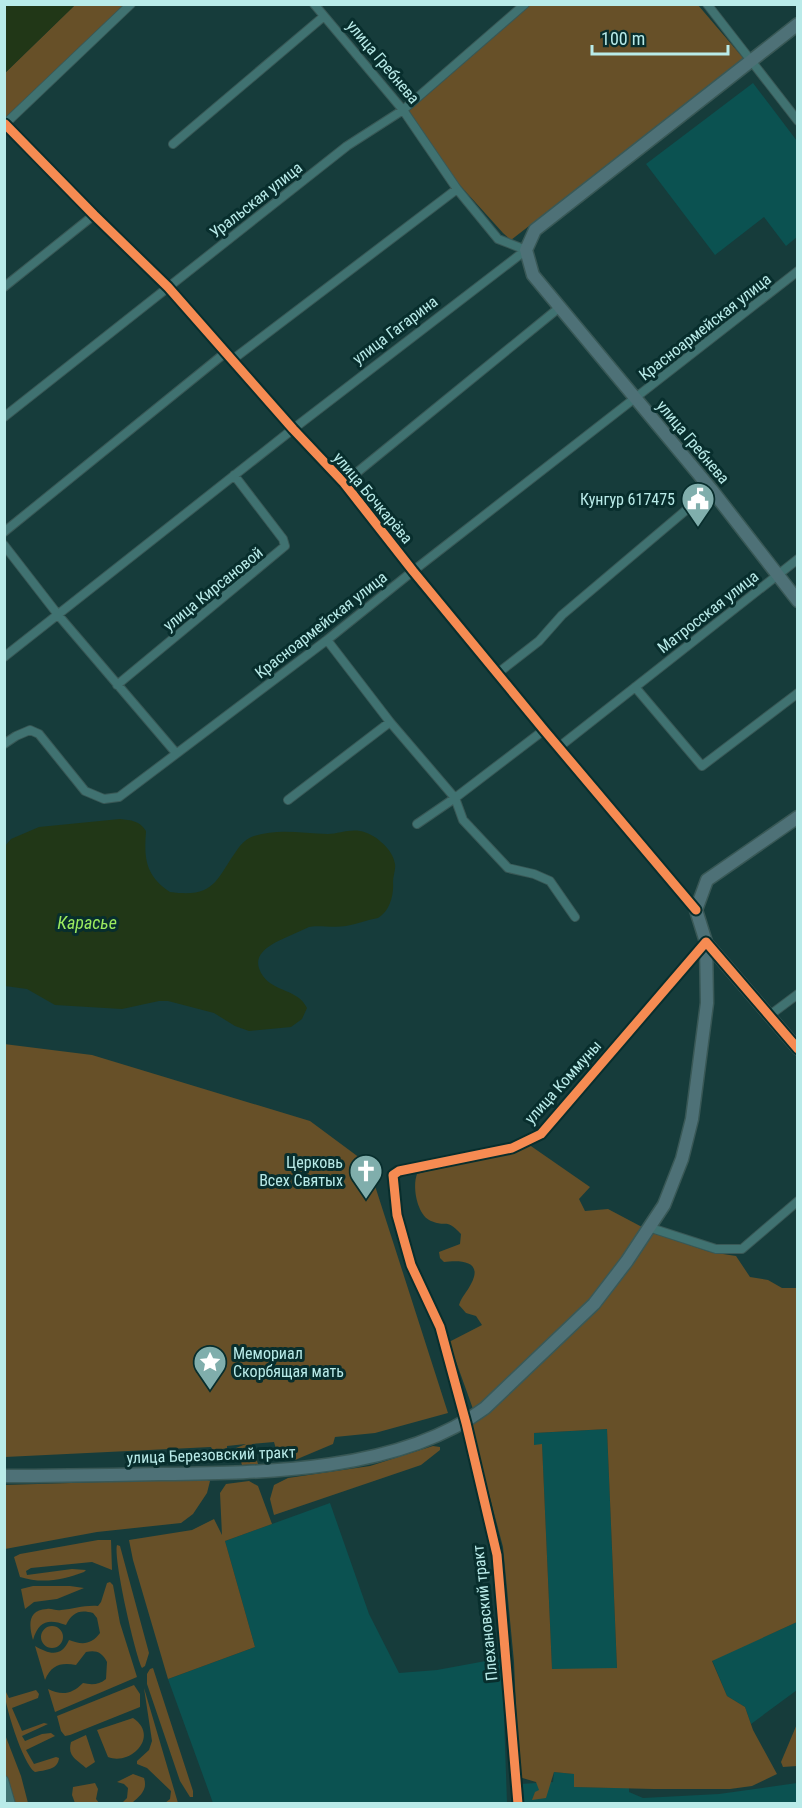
<svg xmlns="http://www.w3.org/2000/svg" width="802" height="1808" font-family="'Roboto Condensed',sans-serif">
<style>
.built{fill:#0b5251}
.green{fill:#675028;fill-rule:evenodd}
.water{fill:#213717}
.lines{fill:none;stroke-linecap:round;stroke-linejoin:round}
.street-casing{stroke:#395856;stroke-width:10}
.secondary-casing{stroke:#395856;stroke-width:14}
.primary-casing{stroke:#395856;stroke-width:15}
.street{stroke:#407271;stroke-width:8}
.secondary{stroke:#436d6f;stroke-width:10}
.primary{stroke:#4e7177;stroke-width:12}
.cycleway-casing{stroke:#082e2d;stroke-width:13}
.cycleway{stroke:#f68b52;stroke-width:9}
.labels{text-anchor:middle;dominant-baseline:central;stroke-width:6;stroke-linejoin:round;paint-order:stroke}
.street-label{font-size:16px;fill:#b9ebe9;stroke:#082e2d}
.poi-label{font-size:16px;fill:#b9ebe9;stroke:#082e2d;text-anchor:end}
.water-label{font-size:18px;font-style:italic;fill:#9bea5f;stroke:#082e2d}
</style>
<rect width="100%" height="100%" fill="#163c3b"/>
<path class="built" d="M753 83 797 141V237L786 246 764 217 715 255 646 164Z
M607 1429 617 1669H552L542 1445H534V1433Z
M330 1503 369 1614 399 1673 437 1670 502 1658 507 1803H213L168 1679 255 1647 225 1541Z
M797 1622V1690L751 1724 745 1707 727 1696 712 1660Z
M554 1772 574 1774V1787L629 1788V1792L643 1798 719 1794 797 1783V1803H522L520 1784 553 1782Z"/>
<path class="green" d="M75 5H127L5 121V73Z
M530 5H698L744 59 511 240 503 233 457 182 409 111Z
M4 1044 92 1055 310 1121 368 1164 448 1413 375 1433 335 1437 333 1444 295 1460 278 1456 274 1442 252 1444 258 1464 242 1465 236 1448 246 1444 227 1446V1448L213 1451 211 1447 5 1457Z
M528 1144 590 1187 579 1199 585 1211 608 1209 642 1227 593 1301 541 1353 473 1409 449 1342 482 1325 476 1316 466 1313 459 1305C462 1296 467 1292 471 1284 484 1260 459 1260 444 1262L440 1258 439 1252 460 1244 461 1234C445 1217 448 1228 431 1221 417 1215 412 1187 417 1174Z
M653 1233 710 1252 736 1256 750 1277 768 1280 782 1288H797V1622L712 1661 727 1696 745 1707 753 1730 777 1774 752 1786 730 1789H653L574 1787V1774L554 1772 546 1798 532 1800 535 1792 539 1790 536 1782 519 1777 514 1662 503 1547 471 1426 599 1309ZM607 1429 617 1668 552 1669 542 1444 534 1445V1433Z
M433 1446 440 1447V1450L421 1465 274 1515 270 1499 274 1485 288 1478 370 1466Z
M204 1479 210 1481 207 1493 193 1514 181 1523 97 1532 5 1549 4 1485Z
M249 1481 258 1486 272 1524 225 1541 255 1647 168 1679 133 1560 129 1540 192 1530 214 1519 222 1535 220 1493 226 1484Z
M98 1540H111L112 1570 92 1562 31 1568 26 1571 27 1575 72 1569 86 1570 84 1572C63 1580 42 1584 20 1577L14 1557 20 1554Z
M117 1545 120 1546 149 1653 145 1666 142 1668C135 1654 113 1558 117 1545Z
M110 1582 113 1585 120 1623 137 1677 55 1712 48 1689C62 1696 72 1694 83 1683 91 1685 99 1685 106 1679L107 1662C102 1652 96 1650 86 1652L76 1665C61 1662 51 1665 45 1680L35 1646C49 1654 61 1658 69 1640 82 1645 91 1645 100 1633L97 1618 93 1613C79 1609 72 1613 66 1625 49 1619 39 1620 33 1640 29 1626 27 1610 47 1609 51 1608 56 1611 61 1610 74 1609 84 1605 98 1606L101 1602 107 1583Z
M33 1586H70L84 1588 57 1599 34 1602 25 1609 21 1589Z
M41 1637a11 11 0 1 1 22 0a11 11 0 1 1-22 0Z
M153 1668 193 1791V1797H190L180 1781 147 1684V1674L150 1669Z
M134 1685 140 1694V1707L70 1735 65 1736 61 1731 57 1716Z
M4 1688 9 1698 36 1690 39 1694 38 1698 12 1708 22 1731 44 1723 48 1724 22 1736 25 1741 42 1734 51 1733 55 1736 26 1750 34 1764 56 1757 59 1758C58 1770 45 1770 35 1772 23 1764 4 1704 4 1688Z
M144 1688 178 1803H165L170 1799 171 1791 147 1768 137 1764V1761L149 1750 152 1741Z
M133 1718C160 1736 131 1766 108 1757L97 1730Z
M797 1724V1766L783 1767 781 1762Z
M4 1732 21 1776 28 1803H5Z
M86 1735 95 1762 86 1768C77 1759 67 1757 71 1742Z
M133 1774 144 1778C148 1790 140 1796 132 1803H122L127 1798 128 1788 124 1784 117 1782Z
M95 1783 98 1789 96 1799 99 1803H75L72 1795 73 1787Z"/>
<path class="water" d="M5 4H75V5L5 73Z
M120 819C131 820 140 821 146 831 144 858 145 875 170 892 215 898 215 881 237 850 241 844 247 838 254 836 281 828 302 834 328 834 338 834 349 829 360 831 374 833 393 849 395 864 396 869 393 876 393 882 394 895 390 911 378 918 367 920 357 924 346 926 334 928 317 925 309 927 302 930 294 934 287 937 271 944 248 955 263 976 274 992 298 989 307 1008L302 1019 291 1027 249 1031 235 1026 214 1013 168 1001H159L122 1009 55 1005 27 989 5 986V846L11 839 39 827Z"/>
<g class="lines">
<g class="street-casing">
<path id="street" d="M314 4 403 110 457 189 498 239 526 250
M707 4 798 121
M5 124 94 215 168 287 293 429 344 483 413 571 544 730 696 910
M4 125 131 4
M173 144 323 17
M4 287 94 215
M232 360 457 189
M4 417 347 146 403 110 525 4
M344 483 560 307
M4 532 225 353
M4 545 59 616 176 753
M327 640 390 722 455 798 463 820 508 868 534 874 550 881 575 917
M4 657 293 429 526 250
M498 673 539 641 562 615 711 489
M117 685 285 546 283 539 234 475
M635 687 702 766 798 693
M4 744 16 736 30 730 39 734 85 791 104 799 119 797 327 640 413 571 798 271
M559 747 798 559
M288 800 390 722
M417 824 455 798 544 730
M770 1015 798 994
M648 1227 716 1249H742L798 1201
M4 1780 11 1804
M518 1804 497 1555 466 1423 440 1327 411 1265 397 1215 393 1175 399 1171 512 1148 541 1134 706 942"/>
</g>
<g class="secondary-casing">
<path id="secondary" d="M706 942 798 1049"/>
</g>
<g class="primary-casing">
<path id="primary" d="M798 24 535 230 526 250 533 275 711 489 798 601
M4 1476C56 1476 108 1475 160 1474 263 1473 399 1472 485 1408L594 1304 627 1261 664 1205 682 1159 692 1119 707 1003 706 942 696 910 707 880 798 817"/>
</g>
<use href="#street" class="street"/>
<use href="#secondary" class="secondary"/>
<use href="#primary" class="primary"/>
<g class="cycleway-casing">
<path id="cycleway" d="M5 124 94 215 168 287 293 429 344 483 413 571 544 730 696 910
M518 1804 497 1555 466 1423 440 1327 411 1265 397 1215 393 1175 399 1171 512 1148 541 1134 706 942 798 1049"/>
</g>
<use href="#cycleway" class="cycleway"/>
</g>
<defs>
<g id="civic-pin" transform="scale(1.725)"><path d="M0 17L-7.5 6A9.5 9.5 0 1 1 7.5 6Z" fill="#80aeac" stroke="#082e2d"/><path d="M-.6-6.5H3V-4.5H.6V-3L4-1V1h2V6H-6V1h2V-1L-.6-3ZM-1.2 2.5V6h2.4V2.5Z" fill="#fff"/></g>
<g id="church-pin" transform="scale(1.725)"><path d="M0 17L-7.5 6A9.5 9.5 0 1 1 7.5 6Z" fill="#80aeac" stroke="#082e2d"/><path d="M-1.2-6h2.4v3.5h3.3v2.4h-3.3V6h-2.4V-.1h-3.3v-2.4h3.3Z" fill="#fff"/></g>
<g id="sight-pin" transform="scale(1.725)"><path d="M0 17L-7.5 6A9.5 9.5 0 1 1 7.5 6Z" fill="#80aeac" stroke="#082e2d"/><path d="M0-6L1.8-2.2L6-1.7L2.9 1.2L3.7 5.4L0 3.3L-3.7 5.4L-2.9 1.2L-6-1.7L-1.8-2.2Z" fill="#fff"/></g>
</defs>
<g fill-rule="evenodd">
<use href="#civic-pin" x="698" y="499"/>
<use href="#church-pin" x="366" y="1171"/>
<use href="#sight-pin" x="210" y="1362"/>
</g>
<g class="labels">
<g class="street-label">
<text transform="translate(383 62) rotate(50)">улица Гребнева</text>
<text transform="translate(256 200) rotate(-38)">Уральская улица</text>
<text transform="translate(705 327) rotate(-38)">Красноармейская улица</text>
<text transform="translate(395 330) rotate(-37)">улица Гагарина</text>
<text transform="translate(693 442) rotate(50)">улица Гребнева</text>
<text transform="translate(373 498) rotate(50)">улица Бочкарёва</text>
<text transform="translate(213 589) rotate(-39)">улица Кирсановой</text>
<text transform="translate(708 612) rotate(-38)">Матросская улица</text>
<text transform="translate(321 625) rotate(-38)">Красноармейская улица</text>
<text transform="translate(563 1082) rotate(-48)">улица Коммуны</text>
<text transform="translate(211 1455) rotate(-2)">улица Березовский тракт</text>
<text transform="translate(485 1613) rotate(-96)">Плехановский тракт</text>
</g>
<g class="poi-label">
<text x="675" y="499">Кунгур 617475</text>
<text x="343" y="1162">Церковь<tspan x="343" dy="18">Всех Святых</tspan></text>
<text x="233" y="1353" text-anchor="start">Мемориал<tspan x="233" dy="18">Скорбящая мать</tspan></text>
</g>
<g class="water-label">
<text x="87" y="922">Карасье</text>
</g>
</g>
<rect width="802" height="1808" fill="none" stroke="#b9ebe9" stroke-width="12"/>
<path d="M592 45v9h136v-9" fill="none" stroke="#b9ebe9" stroke-width="3"/>
<text x="601" y="45" font-size="18" fill="#b9ebe9" stroke="#082e2d" stroke-width="4.5" paint-order="stroke">100 m</text>
</svg>
